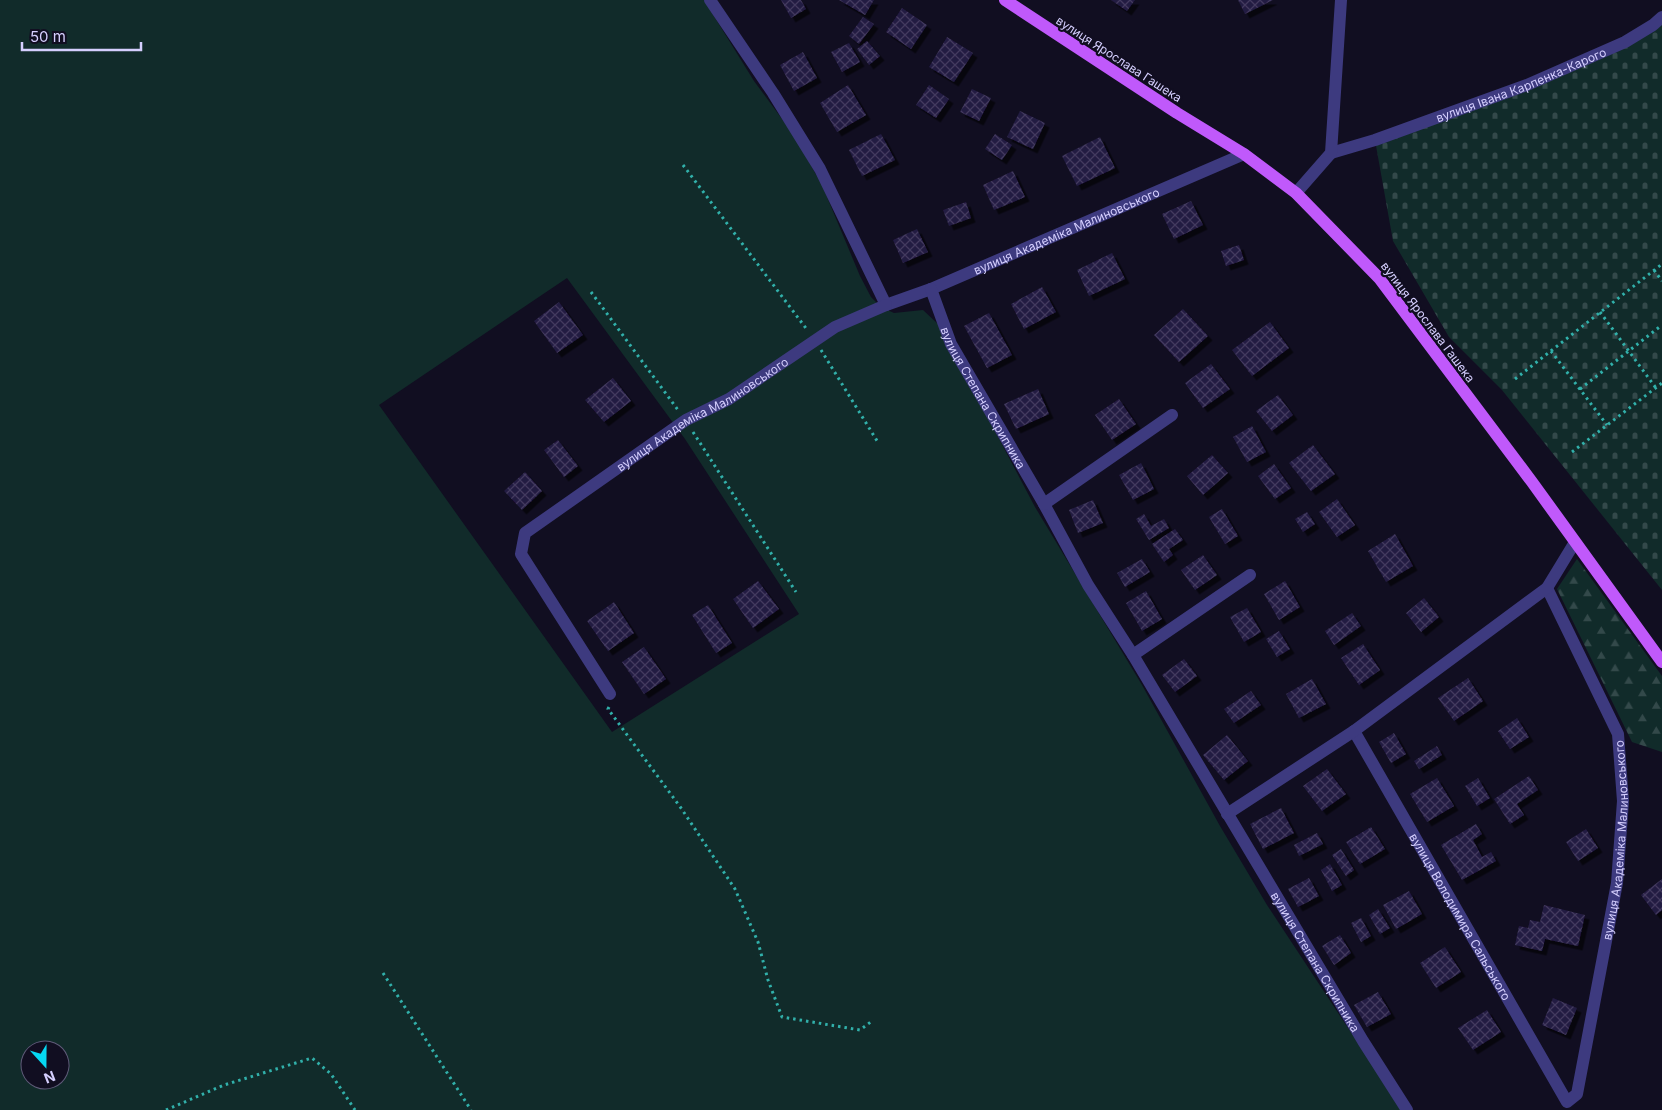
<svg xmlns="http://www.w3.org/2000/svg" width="1662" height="1110" font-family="Inter,sans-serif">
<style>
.forest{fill:url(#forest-firs)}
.cemetery{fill:url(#cemetery-stones)}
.green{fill:#112b2a;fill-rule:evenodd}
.building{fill:url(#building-cross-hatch);filter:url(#shadow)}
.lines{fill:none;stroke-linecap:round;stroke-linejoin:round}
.path{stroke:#31b0aa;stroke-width:3;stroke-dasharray:2.5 4;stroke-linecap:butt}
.minor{stroke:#3d3a7f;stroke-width:12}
.major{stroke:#c059fb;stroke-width:12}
.labels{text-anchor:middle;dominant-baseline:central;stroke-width:4.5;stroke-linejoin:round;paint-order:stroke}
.street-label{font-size:12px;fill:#d5cffe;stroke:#110e21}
</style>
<defs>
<pattern id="forest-firs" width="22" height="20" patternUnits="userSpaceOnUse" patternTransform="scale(1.25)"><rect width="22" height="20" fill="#112b2a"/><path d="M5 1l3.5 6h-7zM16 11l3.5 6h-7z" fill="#33494a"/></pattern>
<pattern id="cemetery-stones" width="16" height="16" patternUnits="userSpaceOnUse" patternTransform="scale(1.25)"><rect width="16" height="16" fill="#112b2a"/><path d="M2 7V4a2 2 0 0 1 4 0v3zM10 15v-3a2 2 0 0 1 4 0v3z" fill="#33494a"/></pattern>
<pattern id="building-cross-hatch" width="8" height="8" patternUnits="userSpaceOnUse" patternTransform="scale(1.25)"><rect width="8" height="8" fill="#231a42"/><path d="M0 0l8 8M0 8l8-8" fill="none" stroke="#423a5e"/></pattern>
<filter id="shadow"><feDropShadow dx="4.5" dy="4.5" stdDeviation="0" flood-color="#0009"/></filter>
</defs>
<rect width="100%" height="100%" fill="#110e21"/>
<path class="forest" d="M1577 559 1662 676V752L1632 742 1557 589Z"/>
<path class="cemetery" d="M1662 17V590L1502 390 1449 337 1393 241 1375 140 1527 85Z"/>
<path class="green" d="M0 0H704L754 81 793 134 822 185 860 276 871 297 881 307 894 313 923 310 939 325 1035 507 1142 685 1220 826 1267 905 1402 1110H0ZM567 278 685 439 799 614 612 732 379 405ZM30 1050H60V1080H30Z"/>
<path class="building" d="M781 0H801L806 9 791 18Z
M839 0H874L865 15Z
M1111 0H1135L1127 11Z
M1238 0H1273L1245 14Z
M902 8 927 25 911 49 886 32Z
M863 17 874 24 859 44 849 36Z
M947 37 973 53 954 82 929 67Z
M867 41 880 56 869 65 857 49Z
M849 43 860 62 842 72 831 52Z
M803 52 817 78 794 91 780 65Z
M848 85 866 115 837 132 820 103Z
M929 85 949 99 936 118 916 105Z
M972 89 991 98 979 121 960 112Z
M1020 111 1045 123 1033 149 1007 137Z
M881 134 895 160 862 176 849 150Z
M995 134 1012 145 1002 160 985 149Z
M1100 137 1115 168 1077 186 1062 156Z
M1013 171 1025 197 994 210 983 185Z
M1191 201 1203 225 1174 239 1162 214Z
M966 202 971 218 949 226 943 210Z
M917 229 928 252 903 263 893 240Z
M1239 245 1244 260 1226 266 1221 251Z
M1112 253 1125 279 1089 296 1077 270Z
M1042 287 1056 312 1024 329 1011 304Z
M559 302 583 335 557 353 534 321Z
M1183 309 1208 336 1179 362 1154 335Z
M989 313 1012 355 987 368 964 326Z
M1270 322 1289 348 1252 376 1232 350Z
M1211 364 1230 389 1203 408 1185 383Z
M613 378 631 401 604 422 585 400Z
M1038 389 1049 414 1016 429 1004 404Z
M1278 395 1293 415 1272 431 1256 411Z
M1119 399 1136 424 1112 440 1095 415Z
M1252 426 1266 452 1247 462 1233 437Z
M558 440 578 466 564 477 544 450Z
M1313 445 1335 474 1311 491 1289 463Z
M1212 455 1228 473 1203 495 1187 476Z
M1141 463 1154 489 1133 500 1119 475Z
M1274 464 1291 488 1275 499 1258 476Z
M525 472 542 491 522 510 504 491Z
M1337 499 1355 525 1337 537 1319 512Z
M1093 500 1103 523 1078 533 1069 510Z
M1222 509 1238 536 1225 544 1209 517Z
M1307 512 1315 524 1303 532 1295 519Z
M1144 514 1151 526 1164 519 1169 528 1149 540 1136 519Z
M1175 529 1183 540 1169 549 1173 555 1164 562 1152 544Z
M1395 534 1413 566 1386 582 1368 551Z
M1203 555 1217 575 1195 590 1181 570Z
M1142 559 1150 572 1125 587 1117 573Z
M758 581 779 609 753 628 733 599Z
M1285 581 1300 607 1279 620 1264 594Z
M1146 591 1162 619 1142 631 1126 603Z
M1424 598 1439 617 1421 632 1406 613Z
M614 602 634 633 608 651 587 621Z
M708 605 732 643 716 653 692 615Z
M1247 608 1261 632 1244 642 1230 617Z
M1352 613 1361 626 1334 645 1325 631Z
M1279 631 1290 649 1277 657 1266 639Z
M1363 644 1380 670 1359 685 1341 658Z
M644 647 666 679 644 694 622 662Z
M1184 659 1197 676 1175 692 1162 675Z
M1468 678 1483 701 1454 721 1438 698Z
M1312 679 1326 704 1299 718 1286 694Z
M1251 691 1261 705 1234 723 1224 709Z
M1517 718 1529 737 1510 749 1498 731Z
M1394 733 1406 754 1391 763 1379 742Z
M1227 735 1248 761 1224 780 1203 755Z
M1437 746 1442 755 1419 769 1414 761Z
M1327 769 1346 794 1322 811 1303 786Z
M1529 776 1538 790 1517 804 1524 815 1510 824 1494 799Z
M1437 778 1454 806 1427 822 1410 794Z
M1478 778 1490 798 1477 806 1465 786Z
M1281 808 1294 833 1263 849 1250 824Z
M1476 824 1482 834 1473 840 1482 857 1491 852 1496 861 1462 880 1441 845Z
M1371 827 1385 849 1360 864 1346 842Z
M1586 829 1598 848 1578 861 1566 842Z
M1317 833 1323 844 1299 856 1294 845Z
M1341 849 1354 870 1346 876 1332 855Z
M1330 864 1342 885 1332 891 1321 870Z
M1309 878 1319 896 1298 907 1288 889Z
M1662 879V910L1656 915 1641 895Z
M1409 891 1422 914 1396 929 1383 905Z
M1544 905 1585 915 1578 946 1545 939 1542 951 1515 945 1519 926 1528 928 1530 920 1540 922Z
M1378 909 1390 928 1380 934 1369 915Z
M1361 918 1371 936 1361 942 1351 923Z
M1340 935 1351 953 1334 965 1322 946Z
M1445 947 1461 972 1436 988 1420 963Z
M1378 992 1391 1014 1367 1027 1354 1005Z
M1553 998 1577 1008 1566 1035 1542 1025Z
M1487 1010 1501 1032 1473 1050 1458 1028Z"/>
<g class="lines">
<path class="path" d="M683 165 808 331
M1654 270 1662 281
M591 292 678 410
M1600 312 1656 388
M821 350 879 444
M1551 351 1607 425
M1515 379 1662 264
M1580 389 1662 325
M693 432 796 592
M1572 452 1662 383
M609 707 608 709 681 808 735 889 758 942 768 980 782 1017 860 1030 872 1021
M383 973 471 1110
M166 1110 224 1085 312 1058 331 1074 355 1110"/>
<g class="minor">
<path id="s1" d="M710 0 773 93 820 169 886 305 931 289 1244 154"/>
<path id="s2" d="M1331 153 1375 140 1527 85 1625 42 1653 25 1662 17"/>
<path d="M1296 193 1331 153 1341 0"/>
<path id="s3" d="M931 289 951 344 1044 504 1088 585 1133 655 1363 1041 1407 1110"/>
<path d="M1044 504 1172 415"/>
<path d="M1133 655 1250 575"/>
<path id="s4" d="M610 694 521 554 525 533 686 420 729 399 835 327 886 305"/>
<path id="s5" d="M1354 731 1567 1102 1577 1094 1617 883 1623 801 1618 734 1547 588"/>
<path d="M1227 814 1354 731 1547 588 1575 542"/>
</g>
<path class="major" d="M1005 0 1177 113 1244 154 1296 193 1379 278 1532 482 1662 662"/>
</g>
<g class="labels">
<g class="street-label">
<text transform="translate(1119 59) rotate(33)">вулиця Ярослава Гашека</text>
<text stroke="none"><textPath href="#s2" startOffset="202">вулиця Івана Карпенка-Карого</textPath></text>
<text stroke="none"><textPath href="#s1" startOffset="548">вулиця Академіка Малиновського</textPath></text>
<text transform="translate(1428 322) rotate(53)">вулиця Ярослава Гашека</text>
<text stroke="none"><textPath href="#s3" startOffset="121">вулиця Степана Скрипника</textPath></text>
<text stroke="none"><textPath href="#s4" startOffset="401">вулиця Академіка Малиновського</textPath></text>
<text stroke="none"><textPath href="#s5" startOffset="698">вулиця Академіка Малиновського</textPath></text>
<text stroke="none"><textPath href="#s5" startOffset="214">вулиця Володимира Сальського</textPath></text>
<text stroke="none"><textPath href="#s3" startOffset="776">вулиця Степана Скрипника</textPath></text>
</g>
</g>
<g transform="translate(45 1065) rotate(159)"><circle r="24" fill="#110e21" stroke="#5f5b79"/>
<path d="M0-4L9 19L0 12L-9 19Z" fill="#06d8f3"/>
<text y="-8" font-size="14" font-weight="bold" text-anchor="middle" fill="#d5cffe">N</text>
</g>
<path d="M22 42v8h119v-8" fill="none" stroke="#d5cffe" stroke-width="2.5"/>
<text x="30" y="42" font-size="15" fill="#d5cffe" stroke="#110e21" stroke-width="4" paint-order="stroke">50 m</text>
</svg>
